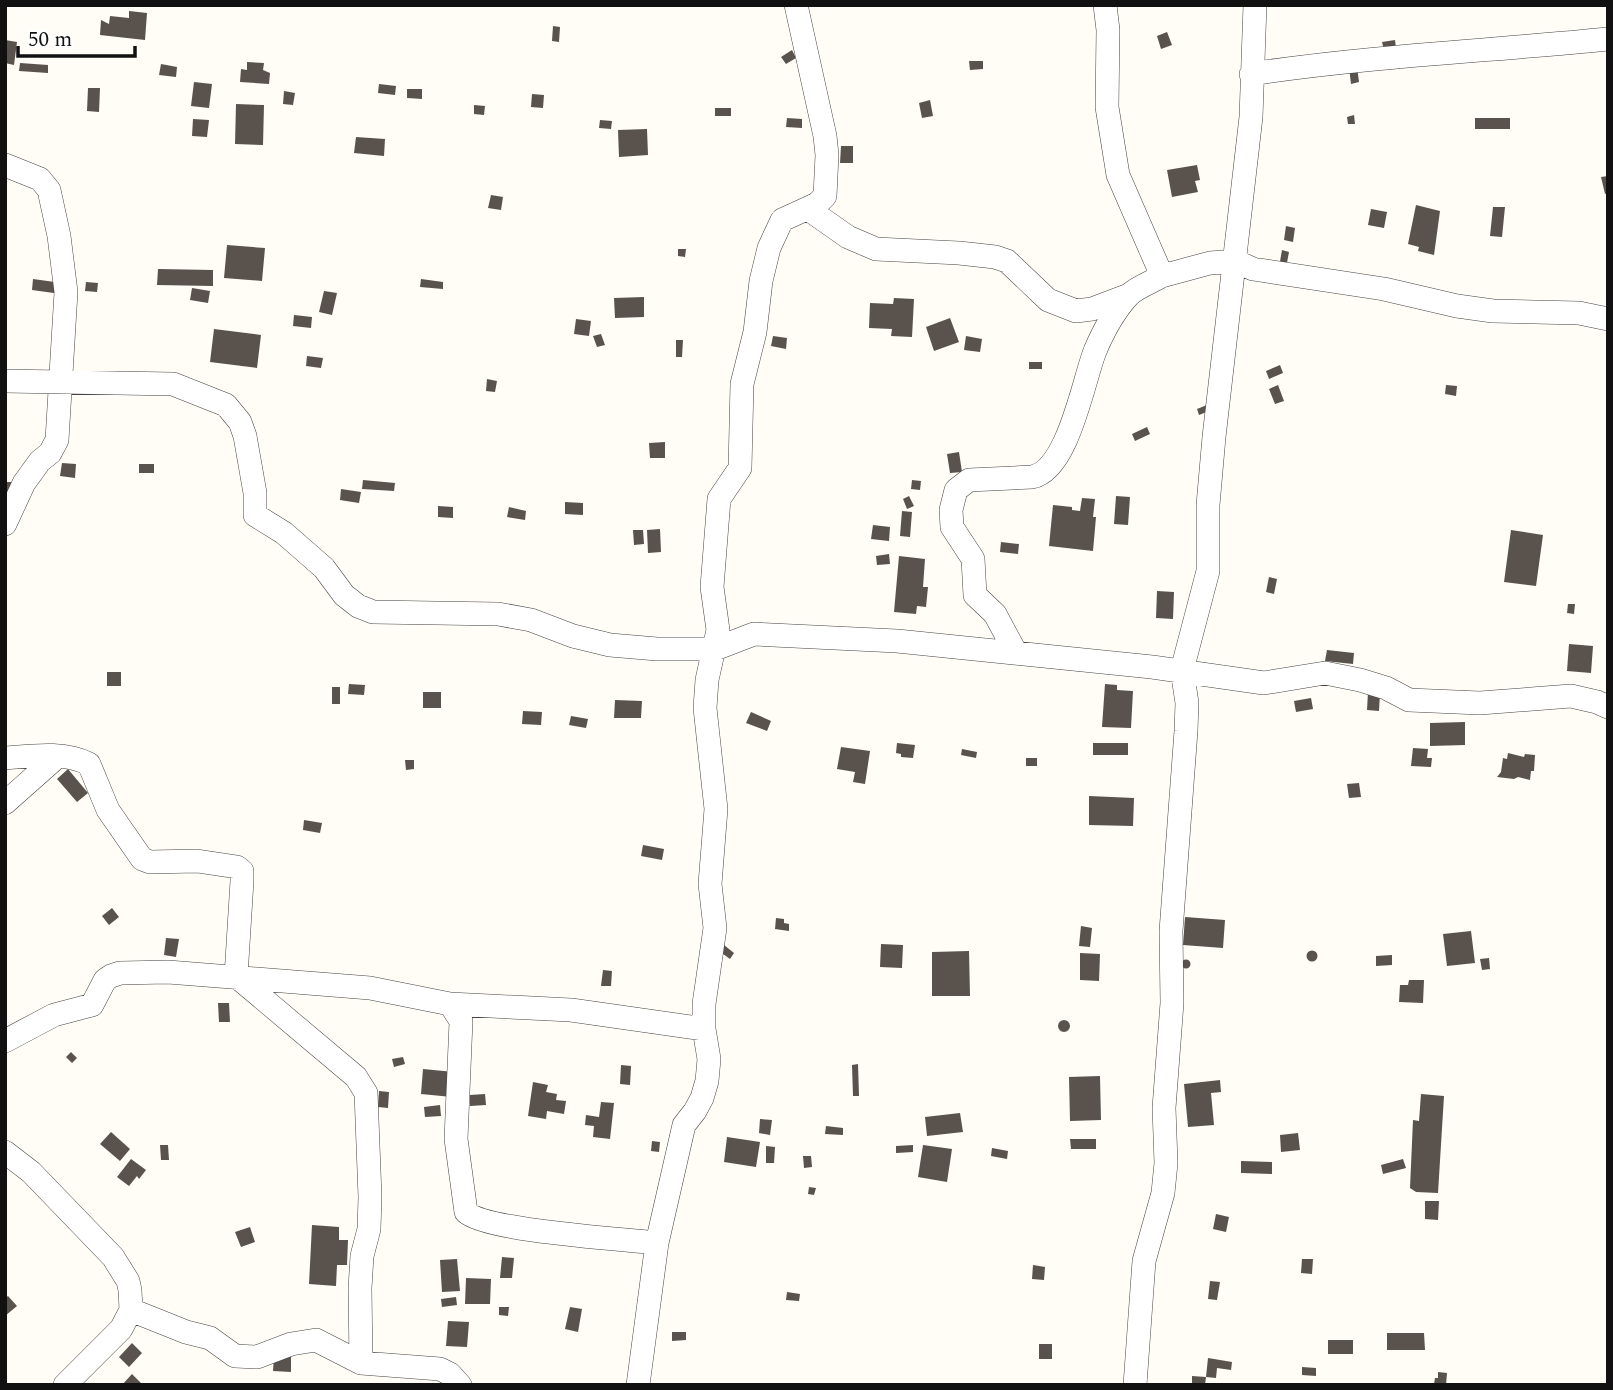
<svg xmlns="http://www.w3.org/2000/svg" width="1613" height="1390" font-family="Spectral,serif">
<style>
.building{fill:#5a524d}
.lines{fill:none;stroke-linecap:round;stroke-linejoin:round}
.minor-casing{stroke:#444;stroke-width:24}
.minor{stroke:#fff;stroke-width:23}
</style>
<rect width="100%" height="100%" fill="#fffdf5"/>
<path class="building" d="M129 11 147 13 145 40 100 35 101 20 109 24 110 16 129 18Z
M553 26 560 27 559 42 552 41Z
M1167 32 1172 45 1161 49 1157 36Z
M5 40 17 42 14 65 5 63Z
M1395 40 1396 48 1384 50 1382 42Z
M792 50 796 58 786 64 781 57Z
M969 61H983V69L970 70Z
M247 62 264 63 263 70 270 73 269 84 240 82 241 69 247 70Z
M20 63 48 65V73L19 71Z
M161 64 177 67 176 77 159 75Z
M1357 66 1359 82 1351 84 1349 67Z
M194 82 212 84 209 108 191 106Z
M379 84 396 86 395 95 378 93Z
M88 88H100L99 112 87 111Z
M407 89H422V99L407 98Z
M284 91 295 93 293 105 283 104Z
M532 94 544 95 543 108 531 107Z
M930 100 933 116 922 118 919 103Z
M236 104 264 105 263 145 235 144Z
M474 105 485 106 484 115 474 114Z
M715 108H731V116H715Z
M1354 115 1355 124H1348L1347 117Z
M787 118 802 119V128L786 127Z
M1475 118H1510V129H1475Z
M193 119 209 120 207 137 192 136Z
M600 120 612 121 611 129 599 128Z
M647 129 648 155 619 157 618 130Z
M356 137 385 139 384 156 354 153Z
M841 146H853V163H840Z
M1197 165 1200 180 1195 181 1198 192 1172 197 1167 170Z
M1608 176V193L1605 194 1601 177Z
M491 195 503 197 501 210 488 208Z
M1416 205 1440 211 1434 255 1418 251 1419 247 1408 244Z
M1493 207H1505L1502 237 1490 236Z
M1371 209 1387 212 1384 228 1368 225Z
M1286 226 1295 228 1293 242 1284 240Z
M227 245 265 248 262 281 224 278Z
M678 249H686L685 257 678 256Z
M1282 250 1289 252 1286 268 1279 267Z
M158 269 213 270V286L157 285Z
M33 279 62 283 61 294 32 290Z
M421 279 443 282V289L420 287Z
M86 282 98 283 97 292 85 291Z
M192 288 210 291 208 303 190 300Z
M324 291 337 293 332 315 319 312Z
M644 297V317L615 318 614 298Z
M894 298 914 299 912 337 891 336 892 329 869 328 870 303 893 304Z
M294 315 312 317 311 328 293 326Z
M950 318 959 342 934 351 926 327Z
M576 319 591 321 589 336 574 334Z
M214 329 261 335 257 368 210 362Z
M601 334 605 345 597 347 593 336Z
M773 336 787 338 786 349 771 346Z
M966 336 982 339 980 352 964 350Z
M676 340H683L682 357H676Z
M307 356 323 358 321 368 306 366Z
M1029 362H1042V369H1029Z
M1280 365 1283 373 1269 379 1266 371Z
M487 379 497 381 495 392 486 391Z
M1278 385 1284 401 1275 404 1269 389Z
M1446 385 1457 386 1456 396 1445 394Z
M1207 405 1209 411 1199 415 1197 409Z
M1147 427 1150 434 1135 441 1132 434Z
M665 442V458H650L649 443Z
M959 452 962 472 950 473 947 454Z
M62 463 76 464 75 478 60 476Z
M139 464H154V473H139Z
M363 480 395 483 394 491 362 489Z
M912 480 921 481 920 490 911 489Z
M5 482H15L5 498Z
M341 489 361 492 359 503 340 500Z
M909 496 914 506 907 509 903 499Z
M1116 496 1130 497 1128 525 1114 524Z
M1082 498 1095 499 1093 517H1096L1093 551 1049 546 1053 505 1072 507V510L1080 511Z
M565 502 583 503V515L565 514Z
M438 506 453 507V518L438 517Z
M509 507 526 511 525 520 507 517Z
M902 511 912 512 910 537 900 536Z
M873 525 890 527 889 541 871 539Z
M660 529 661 552 648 553 647 530Z
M633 530H643L644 544 634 545Z
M1511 530 1543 535 1536 586 1504 582Z
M1001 542 1019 544 1018 554 1000 552Z
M889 554 890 564 877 565 876 556Z
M899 556 925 559 923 587H928L926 607 917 606 916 614 894 612Z
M1269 577 1277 579 1274 594 1266 592Z
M1157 591 1174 592 1173 619 1156 618Z
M1568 604H1575L1574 614 1567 613Z
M1569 644 1593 646 1591 673 1567 671Z
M1327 650 1354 653 1353 664 1325 661Z
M107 672H121V686H107Z
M349 684 365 685 364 695 348 694Z
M1105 684 1117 685V690L1133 691 1131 728 1102 727Z
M332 687H340V704H332Z
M423 692H441V708H423Z
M1368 692 1380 693 1379 711 1367 710Z
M1311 698 1313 709 1296 712 1294 701Z
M615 700 642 701 641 718H614Z
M523 711 542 712 541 725 522 724Z
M751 712 771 721 767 731 746 723Z
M571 716 588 719 586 728 569 725Z
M1465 722V745L1430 746V723Z
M897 743 915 745 913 758 901 757V754L896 753Z
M1093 743H1128V755H1093Z
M841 747 870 751 865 784 853 782 855 772 837 769Z
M1413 748 1428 749 1427 758H1432L1431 767 1411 766Z
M962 749 977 752 976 758 961 755Z
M1508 753 1524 757 1525 754 1535 755 1534 771H1531L1530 780 1518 777 1514 779 1497 777 1501 772 1503 758 1507 759Z
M1026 758H1037V766H1026Z
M405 760H414V769L406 770Z
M68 769 88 793 77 802 57 779Z
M1359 783 1361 797 1349 798 1347 784Z
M1089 796 1134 798 1133 826 1089 825Z
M304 820 322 823 320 833 303 830Z
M643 845 664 849 662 860 641 856Z
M112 908 119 917 109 925 102 916Z
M1185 917 1225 920 1223 948 1183 945Z
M776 918 784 919V923L789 924V931L775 929Z
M1081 926 1092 928 1090 947 1079 946Z
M1471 931 1475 963 1447 966 1443 934Z
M166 938 179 939 176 957 164 955Z
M881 944 903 945 902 968 880 967Z
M724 945 734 953 730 959 719 951Z
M1306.5 956a5.5 5.5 0 1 1 11 0a5.5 5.5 0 1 1-11 0Z
M969 951 970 996H932V952Z
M1080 953 1100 954 1099 981 1080 980Z
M1392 955V965L1376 966V956Z
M1489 958 1490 969 1482 970 1480 959Z
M1181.5 964a4.5 4.5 0 1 1 9 0a4.5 4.5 0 1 1-9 0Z
M603 970 612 971 611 986H601Z
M1409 980H1424L1423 1003 1399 1002 1400 985H1408Z
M218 1003H229L230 1022H219Z
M1058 1026a6 6 0 1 1 12 0a6 6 0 1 1-12 0Z
M71 1052 77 1058 72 1063 66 1057Z
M403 1057 405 1064 394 1067 392 1059Z
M858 1064 859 1096H853L852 1065Z
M621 1065 631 1066 630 1085 620 1084Z
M423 1069 454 1072 452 1097 421 1094Z
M1100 1076 1101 1120 1070 1121 1069 1077Z
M1220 1080 1221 1092 1211 1093 1214 1125 1188 1127 1184 1084Z
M533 1082 548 1085 546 1092 557 1094 556 1100 566 1101 564 1114 547 1111 546 1119 528 1116Z
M379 1091 389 1092 388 1108 378 1107Z
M485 1094 486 1105 470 1106V1095Z
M1421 1094 1444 1096 1438 1193 1416 1192 1410 1188 1413 1120 1419 1121Z
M601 1102 614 1103 610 1139 593 1137 594 1126 585 1125 586 1115 599 1117Z
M440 1105 441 1116 425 1117 424 1107Z
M960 1113 963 1132 927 1136 925 1117Z
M760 1119 772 1120 770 1135 759 1133Z
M826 1126 843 1128V1135L825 1134Z
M111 1132 130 1149 120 1161 100 1144Z
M1298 1133 1300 1150 1281 1152 1280 1135Z
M727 1137 760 1142 756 1167 724 1162Z
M1070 1139H1096V1149H1071Z
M652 1141 660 1142 659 1152 651 1151Z
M160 1145H168L169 1160H161Z
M913 1145V1152L896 1153V1146Z
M923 1145 952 1149 947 1182 918 1177Z
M766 1146 775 1147 774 1163H766Z
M992 1148 1008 1151 1007 1159 991 1156Z
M803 1156H811L812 1167 804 1168Z
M131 1159 146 1170 139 1179 137 1176 129 1186 117 1177Z
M1403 1159 1406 1168 1383 1174 1381 1165Z
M1241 1161 1272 1162V1174L1241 1173Z
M809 1187 816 1188 814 1195 808 1194Z
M1425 1201H1439L1438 1220 1425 1219Z
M1216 1214 1229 1217 1226 1232 1213 1229Z
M312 1225 339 1227V1240H348L347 1265H337L336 1286 309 1284Z
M250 1227 255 1242 241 1247 235 1232Z
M502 1257 514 1258 512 1278H500Z
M457 1259 460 1291 442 1292 440 1260Z
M1302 1259H1313L1312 1274 1301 1273Z
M1033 1265 1045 1267 1044 1280 1032 1279Z
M466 1278 491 1279 490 1304H465Z
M1210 1281 1220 1282 1217 1300 1208 1299Z
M787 1292 800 1294 799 1301 786 1300Z
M8 1296 17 1306 5 1316V1298Z
M456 1297 457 1305 442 1307 441 1299Z
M499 1307H509L508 1316 499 1315Z
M570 1307 582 1309 578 1332 565 1329Z
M448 1321 469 1322 467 1347 446 1346Z
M672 1332H686V1340L672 1341Z
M1387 1333H1424L1425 1350H1387Z
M1328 1340H1353V1354H1328Z
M132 1343 142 1353 129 1367 119 1357Z
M1039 1344H1052V1359H1039Z
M274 1355 291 1356V1372L273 1371Z
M1208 1358 1232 1362 1231 1370 1217 1368 1216 1378 1206 1377Z
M1302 1367 1316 1368V1376L1302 1375Z
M1438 1372 1447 1373 1446 1385 1434 1384 1435 1378H1438Z
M132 1374 143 1385H122Z
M1192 1376 1206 1377 1205 1385H1192Z"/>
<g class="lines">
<g class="minor-casing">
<path id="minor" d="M1105 5 1108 30 1107 107 1118 175 1162 276 1210 263 1235 261 1253 269 1384 289 1457 306 1493 311 1579 313 1608 319
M1251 74C1370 56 1489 51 1608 39
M5 165 40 179 49 190 59 236 66 292 57 440 50 453 40 461 24 483 5 524
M808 209 848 237 876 249 959 253 995 257 1007 261 1048 300 1076 311 1092 309 1129 295
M5 381 173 384 226 405 240 422 245 436 255 493V515L284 533 324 568 344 595 358 606 373 612 498 614 531 620 573 636 610 645 657 649H715L754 634 897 641 1152 667 1264 683 1325 673 1360 680 1386 688 1409 700 1480 703 1571 696 1597 702 1608 707
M1016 653 995 614 975 595 973 559 952 527 951 510 956 490 969 480 1032 477C1068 470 1083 382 1095 351 1103 332 1115 310 1129 295 1137 287 1152 282 1162 276
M5 758C32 756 64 751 89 764L108 810 142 859 150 862 197 861 237 867 242 871V881L236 976
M5 803 58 756
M236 976 356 1077 366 1093 370 1197 369 1229 362 1256 360 1288 361 1363
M450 1004 571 1010 704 1029
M5 1041 54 1015 92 1005 105 980 111 976 120 973 168 972 370 988 450 1004 461 1021 456 1139 466 1212C486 1231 622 1239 657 1243
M5 1152 31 1172 113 1257 128 1281 130 1290 131 1310 121 1329 65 1385
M131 1310 186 1332 210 1338 235 1356 257 1357 291 1344 316 1340 361 1363 440 1369 450 1374 460 1385
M638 1385 657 1243 684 1125 695 1111 702 1098 707 1081 709 1059 704 1029V1004L715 928 710 884 716 809 705 708 707 680 718 630 712 587 719 499 740 468 742 384 755 332 761 281 769 248 782 220 817 204 825 196 827 155 825 136 796 5
M1135 1385 1144 1261 1163 1193 1166 1163 1164 1108 1172 1003 1171 931 1186 731 1187 703 1182 670 1208 571V505L1214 437 1251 117 1255 5"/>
</g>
<use href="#minor" class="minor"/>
</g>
<rect width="1613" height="1390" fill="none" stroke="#111111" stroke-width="14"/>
<path d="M18 46v10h117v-10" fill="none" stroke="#111111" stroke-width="3.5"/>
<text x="28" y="46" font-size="21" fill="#111111" stroke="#ffffff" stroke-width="5" paint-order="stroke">50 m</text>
</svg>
